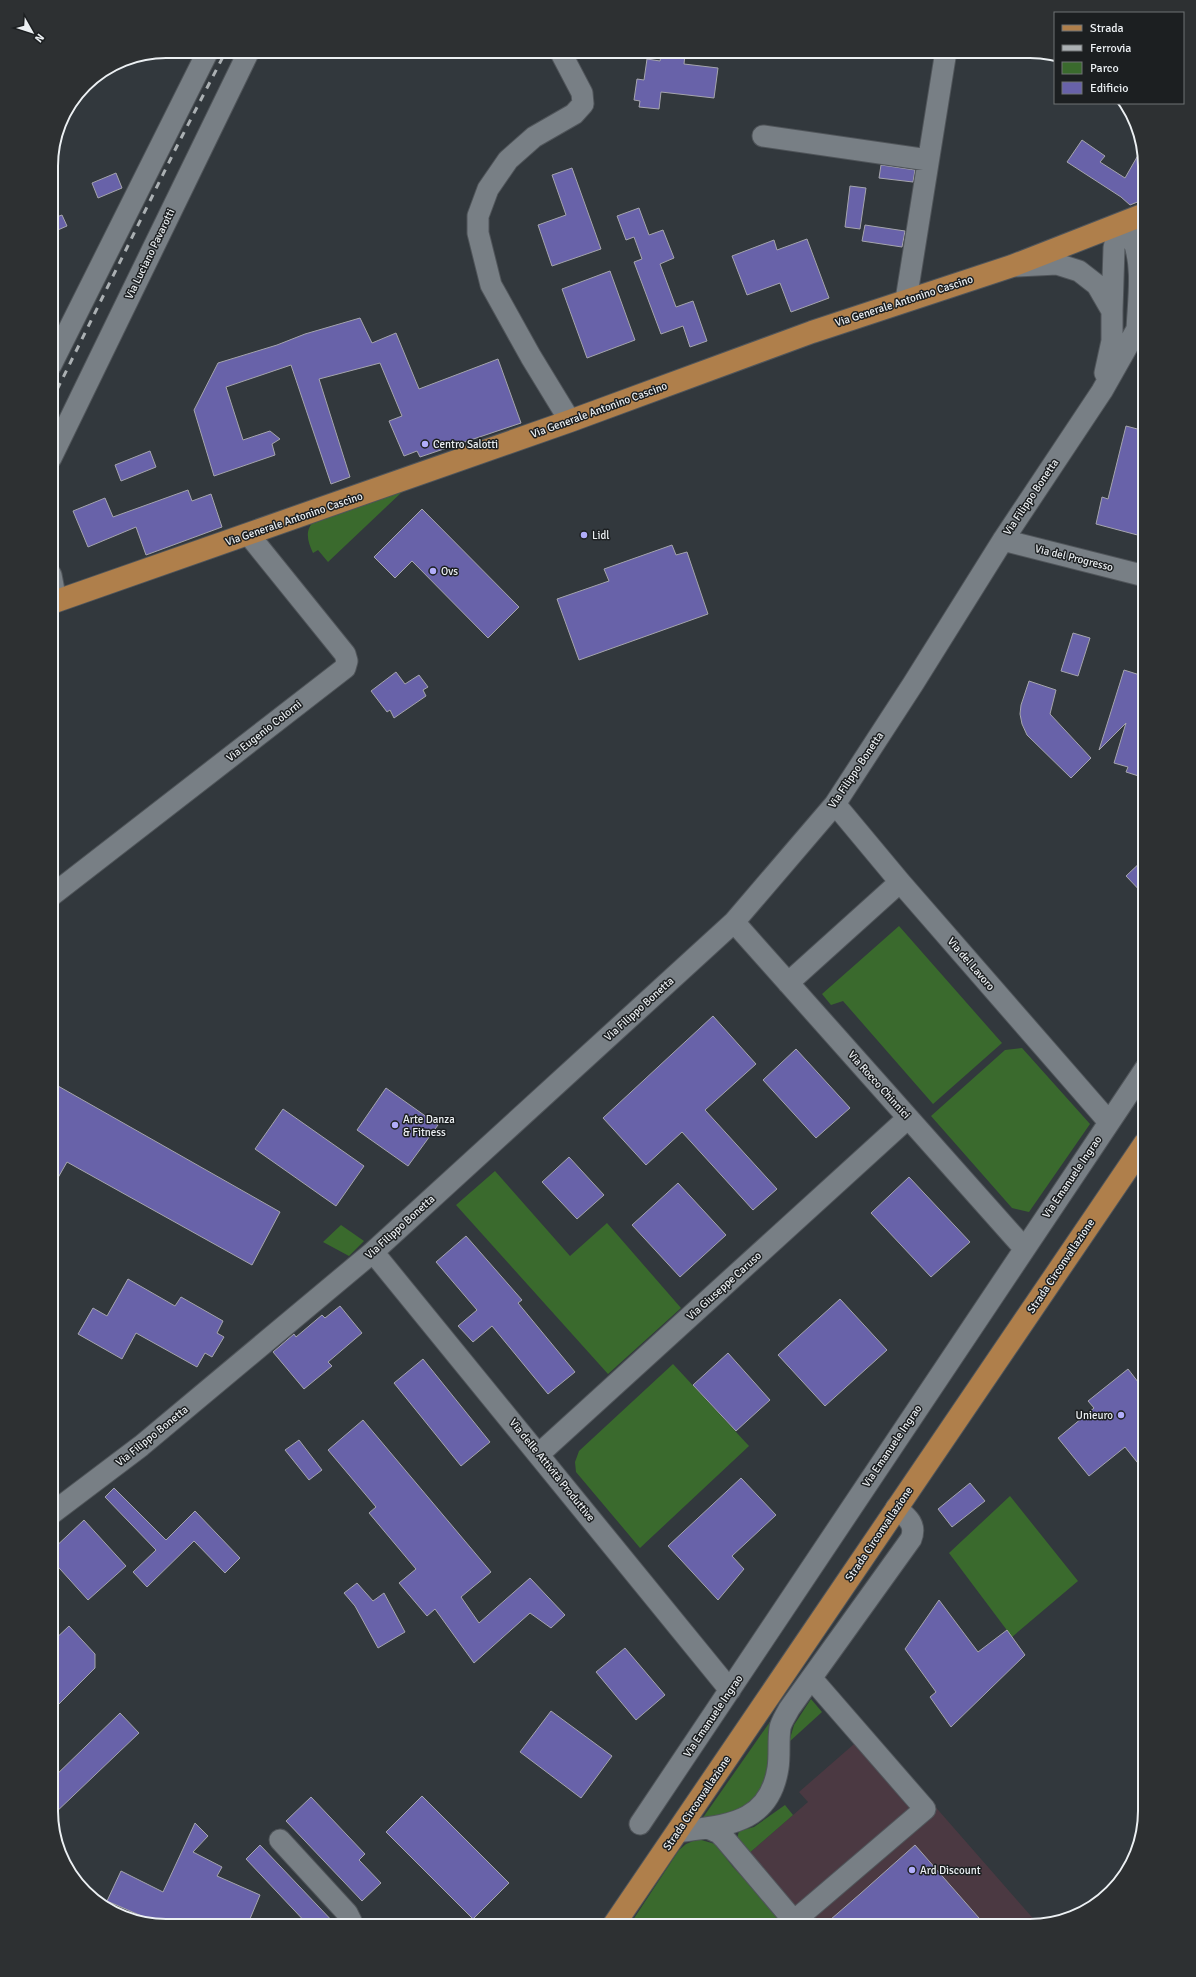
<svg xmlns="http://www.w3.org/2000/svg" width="1196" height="1977" font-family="Signika,sans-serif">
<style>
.commercial{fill:#4b3942}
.green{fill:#3a6a2d}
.building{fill:#6862a9;stroke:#a5a5ad}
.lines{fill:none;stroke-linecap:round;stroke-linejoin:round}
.minor-casing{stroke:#50555a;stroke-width:23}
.major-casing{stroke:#50555a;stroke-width:24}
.minor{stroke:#787f85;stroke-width:21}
.major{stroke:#af7f4b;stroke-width:22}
.rail{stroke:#abb0b3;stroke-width:3;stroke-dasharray:7 7;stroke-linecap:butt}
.poi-dot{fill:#b1adfa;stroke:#1c1f21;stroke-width:1.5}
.labels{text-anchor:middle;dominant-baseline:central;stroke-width:3;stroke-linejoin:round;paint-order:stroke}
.street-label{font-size:11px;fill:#ecf0f3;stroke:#1c1f21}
.poi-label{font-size:11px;fill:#ecf0f3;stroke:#1c1f21;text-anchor:start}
.rim{fill:none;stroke:#ecf0f3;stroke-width:2}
</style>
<rect width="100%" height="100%" fill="#32383d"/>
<path class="commercial" d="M869 1731 1038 1924 1030 1926H766L716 1882 808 1802 799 1792Z"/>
<path class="green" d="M403 491 328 562 318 550 313 553C308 542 304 531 314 521Z
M899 926 1002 1043 933 1104 843 1001 831 1005 822 994Z
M1022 1048 1090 1124 1029 1212 1012 1208 931 1116 1005 1050Z
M495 1171 570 1256 607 1223 681 1308 608 1374 456 1205Z
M341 1225 364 1241 349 1256 323 1242Z
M673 1364 749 1446 640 1548 576 1472 575 1462 579 1451Z
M1010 1496 1078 1581 1012 1637 949 1553Z
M811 1699 822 1712 789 1742 794 1725Z
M774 1716 771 1757 760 1794 737 1813 702 1819Z
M785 1805 793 1815 747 1855 737 1839 739 1831 754 1827Z
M698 1839 715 1844 733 1867 774 1911 778 1918 774 1926H629L679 1850 686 1844Z"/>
<path class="building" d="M662 51 685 54 684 64 718 68 714 98 661 92 659 109 639 107 640 101 634 100 637 79 644 80 647 59 660 61Z
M1082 140 1105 156 1100 162 1125 178 1141 150 1145 166V192L1140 201 1130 205 1121 197 1067 162Z
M881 165 915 170 913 182 879 178Z
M572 168 601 249 552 266 538 225 566 215 552 175Z
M116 173 122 188 98 198 92 183Z
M850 186 866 188 860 229 845 227Z
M639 208 649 235 663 230 674 258 660 264 676 307 693 301 707 341 690 347 683 326 661 334 634 262 642 259 634 237 626 240 617 216Z
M62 215 67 226 51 233V219Z
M865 225 905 231 902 247 862 241Z
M807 239 829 298 791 312 780 283 747 295 732 256 774 240 777 250Z
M610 271 635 340 587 358 562 289Z
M360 318 372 343 396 333 419 389 498 359 521 423 420 457 417 451 404 456 389 421 402 416 380 363 319 379 350 477 331 484 291 365 226 387 243 440 270 431 280 439 272 444 275 455 214 476 194 410 218 363 277 345 305 334Z
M1126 426 1145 431V537L1096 524 1102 497 1108 499Z
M150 451 156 467 121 481 115 465Z
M188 490 192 501 211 494 222 527 146 555 136 527 88 547 73 511 105 498 113 517Z
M422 509 519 607 488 638 412 561 395 578 374 557Z
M672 545 676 555 687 552 708 614 579 660 557 599 609 581 604 569Z
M1073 633 1090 638 1078 676 1061 671Z
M1124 670 1140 675 1142 671H1145V778L1126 772 1128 767 1114 763 1126 723 1099 750Z
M396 672 405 684 419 675 428 687 423 690 426 696 394 718 390 710 387 712 371 691Z
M1029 681 1056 690 1050 714 1091 758 1071 778 1027 735 1022 724 1020 714 1021 705Z
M1145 858V896L1126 876Z
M713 1016 756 1064 705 1110 777 1189 753 1210 682 1132 646 1165 603 1118Z
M796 1049 850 1108 816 1138 763 1080Z
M51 1082 280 1212 252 1265 67 1162 51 1190Z
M386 1088 438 1125 408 1166 357 1130Z
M283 1109 364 1166 336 1206 255 1149Z
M569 1157 604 1195 577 1219 542 1182Z
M909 1177 970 1242 931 1277 871 1213Z
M678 1183 726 1235 680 1277 632 1225Z
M466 1236 522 1300 518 1303 575 1372 548 1394 492 1326 473 1342 458 1326 477 1310 436 1262Z
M128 1279 175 1306 181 1297 223 1321 217 1333 224 1337 212 1357 205 1353 197 1367 136 1333 122 1359 78 1334 93 1308 107 1316Z
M840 1299 887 1350 825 1406 778 1355Z
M340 1306 362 1333 328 1362 332 1366 304 1389 273 1352 294 1334 296 1337 322 1315 325 1318Z
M728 1353 770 1400 736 1431 693 1385Z
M423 1359 490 1442 461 1466 394 1383Z
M1128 1369 1145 1391V1472L1125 1447 1089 1476 1058 1438 1094 1408 1088 1401Z
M363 1420 491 1572 461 1597 479 1623 530 1578 565 1615 551 1628 530 1613 474 1663 435 1609 427 1616 399 1583 416 1569 369 1513 376 1507 328 1450Z
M299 1440 322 1470 309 1480 285 1450Z
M741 1478 776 1515 732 1556 744 1569 718 1600 668 1546Z
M970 1483 985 1501 952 1527 938 1509Z
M114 1488 166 1540 195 1511 240 1558 225 1573 194 1541 147 1587 133 1572 156 1550 105 1497Z
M84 1520 126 1566 88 1600 51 1559V1551Z
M357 1583 373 1601 384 1593 405 1632 378 1648 355 1606 344 1593Z
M939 1600 978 1652 1007 1630 1025 1655 951 1727 930 1697 936 1692 905 1649Z
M69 1626 95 1654V1668L51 1712V1643Z
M625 1648 665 1695 636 1720 596 1672Z
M551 1711 612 1756 581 1798 520 1752Z
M120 1713 139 1733 52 1816 51 1780Z
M422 1796 509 1883 473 1919 386 1832Z
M311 1797 365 1854 359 1860 381 1883 362 1901 286 1821Z
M195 1823 208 1836 193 1852 222 1867 217 1876 260 1895 247 1926H165L107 1901 121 1871 163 1892Z
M260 1845 337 1926H309L246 1859Z
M915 1845 986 1926H823L860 1894Z"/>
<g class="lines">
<g class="minor-casing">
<path id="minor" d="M560 51 582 93 583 104 574 114 534 137 508 160 488 189 478 216V233L491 285 531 357 570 421
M763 136 928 160
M1017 266 1057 264 1079 271 1097 285 1112 311V341L1105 373
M906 300 946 51
M1112 311 1114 248 1119 225C1124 229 1131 234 1133 240 1144 266 1138 303 1137 330
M51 365 208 51
M51 458 249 51
M1003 540 1145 576
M51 575 56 601
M835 804 900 882 1109 1122
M51 896 345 668 347 661 345 654 249 535
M734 922 1024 1248
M788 983 900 882
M373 1252 730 1690
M539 1454 908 1118
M51 1514 141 1446 373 1252 734 922 835 804 913 684 1003 540 1102 391 1145 315
M640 1824 1145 1069
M708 1828 719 1833 724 1838 794 1921 925 1809 812 1679
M677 1832C723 1825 769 1826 778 1768 780 1755 778 1741 780 1728 781 1722 786 1715 789 1709L911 1539C917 1524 907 1517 896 1508
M280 1840 347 1913 351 1921V1926"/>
</g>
<g class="major-casing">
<path id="major" d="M51 603 570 421 812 332 1012 266 1145 214
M613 1926 1145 1143"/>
</g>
<use href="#minor" class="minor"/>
<use href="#major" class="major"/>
<path class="rail" d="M51 402 176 148 226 51"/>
</g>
<g class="poi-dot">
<circle cx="425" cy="444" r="4"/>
<circle cx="584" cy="535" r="4"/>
<circle cx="433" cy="571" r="4"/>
<circle cx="395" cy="1125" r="4"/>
<circle cx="1121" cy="1415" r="4"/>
<circle cx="912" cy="1870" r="4"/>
</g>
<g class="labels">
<g class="street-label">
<text transform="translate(150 254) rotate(-64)">Via Luciano Pavarotti</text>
<text transform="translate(904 301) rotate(-18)">Via Generale Antonino Cascino</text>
<text transform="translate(599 410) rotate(-20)">Via Generale Antonino Cascino</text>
<text transform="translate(1031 497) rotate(-56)">Via Filippo Bonetta</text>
<text transform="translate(294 519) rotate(-19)">Via Generale Antonino Cascino</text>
<text transform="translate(1074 558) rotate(14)">Via del Progresso</text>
<text transform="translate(264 731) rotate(-38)">Via Eugenio Colorni</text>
<text transform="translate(856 770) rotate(-56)">Via Filippo Bonetta</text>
<text transform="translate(971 964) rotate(49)">Via del Lavoro</text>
<text transform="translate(639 1009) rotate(-42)">Via Filippo Bonetta</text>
<text transform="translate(879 1085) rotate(48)">Via Rocco Chinnici</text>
<text transform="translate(1072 1177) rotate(-56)">Via Emanuele Ingrao</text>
<text transform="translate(400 1227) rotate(-42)">Via Filippo Bonetta</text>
<text transform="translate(1061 1266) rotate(-56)">Strada Circonvallazione</text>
<text transform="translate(724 1286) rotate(-42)">Via Giuseppe Caruso</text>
<text transform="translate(152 1436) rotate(-39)">Via Filippo Bonetta</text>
<text transform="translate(892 1446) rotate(-56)">Via Emanuele Ingrao</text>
<text transform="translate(552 1470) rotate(51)">Via delle Attività Produttive</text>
<text transform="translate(879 1534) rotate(-56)">Strada Circonvallazione</text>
<text transform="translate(713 1716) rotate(-56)">Via Emanuele Ingrao</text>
<text transform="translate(697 1803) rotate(-56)">Strada Circonvallazione</text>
</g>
<g class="poi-label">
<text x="433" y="444">Centro Salotti</text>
<text x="592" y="535">Lidl</text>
<text x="441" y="571">Ovs</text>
<text x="403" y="1119">Arte Danza<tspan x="403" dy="13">&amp; Fitness</tspan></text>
<text x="1113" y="1415" text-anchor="end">Unieuro</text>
<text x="920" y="1870">Ard Discount</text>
</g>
</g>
<path d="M0 0H1196V1977H0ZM166 58H1030A108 108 0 0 1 1138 166V1811A108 108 0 0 1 1030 1919H166A108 108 0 0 1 58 1811V166A108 108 0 0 1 166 58Z" fill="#2d3032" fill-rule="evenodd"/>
<path class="rim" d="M166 58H1030A108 108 0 0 1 1138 166V1811A108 108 0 0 1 1030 1919H166A108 108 0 0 1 58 1811V166A108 108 0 0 1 166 58Z"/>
<rect x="1054" y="12" width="130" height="92" fill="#1c1f21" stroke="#6f7375"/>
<rect x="1062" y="25" width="20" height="6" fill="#af7f4b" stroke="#6f7375"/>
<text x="1090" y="32" font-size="12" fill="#ecf0f3">Strada</text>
<rect x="1062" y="45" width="20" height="6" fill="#abb0b3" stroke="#6f7375"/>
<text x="1090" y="52" font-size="12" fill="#ecf0f3">Ferrovia</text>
<rect x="1062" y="62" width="20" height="12" fill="#3a6a2d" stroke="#6f7375"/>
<text x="1090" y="72" font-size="12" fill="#ecf0f3">Parco</text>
<rect x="1062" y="82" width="20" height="12" fill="#6862a9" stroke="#6f7375"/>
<text x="1090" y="92" font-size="12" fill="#ecf0f3">Edificio</text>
<g transform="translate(32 32) rotate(129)" stroke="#1c1f21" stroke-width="3" paint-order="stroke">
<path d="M0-3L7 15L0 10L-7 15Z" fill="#ecf0f3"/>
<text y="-6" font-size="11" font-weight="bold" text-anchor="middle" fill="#ecf0f3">N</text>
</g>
</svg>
